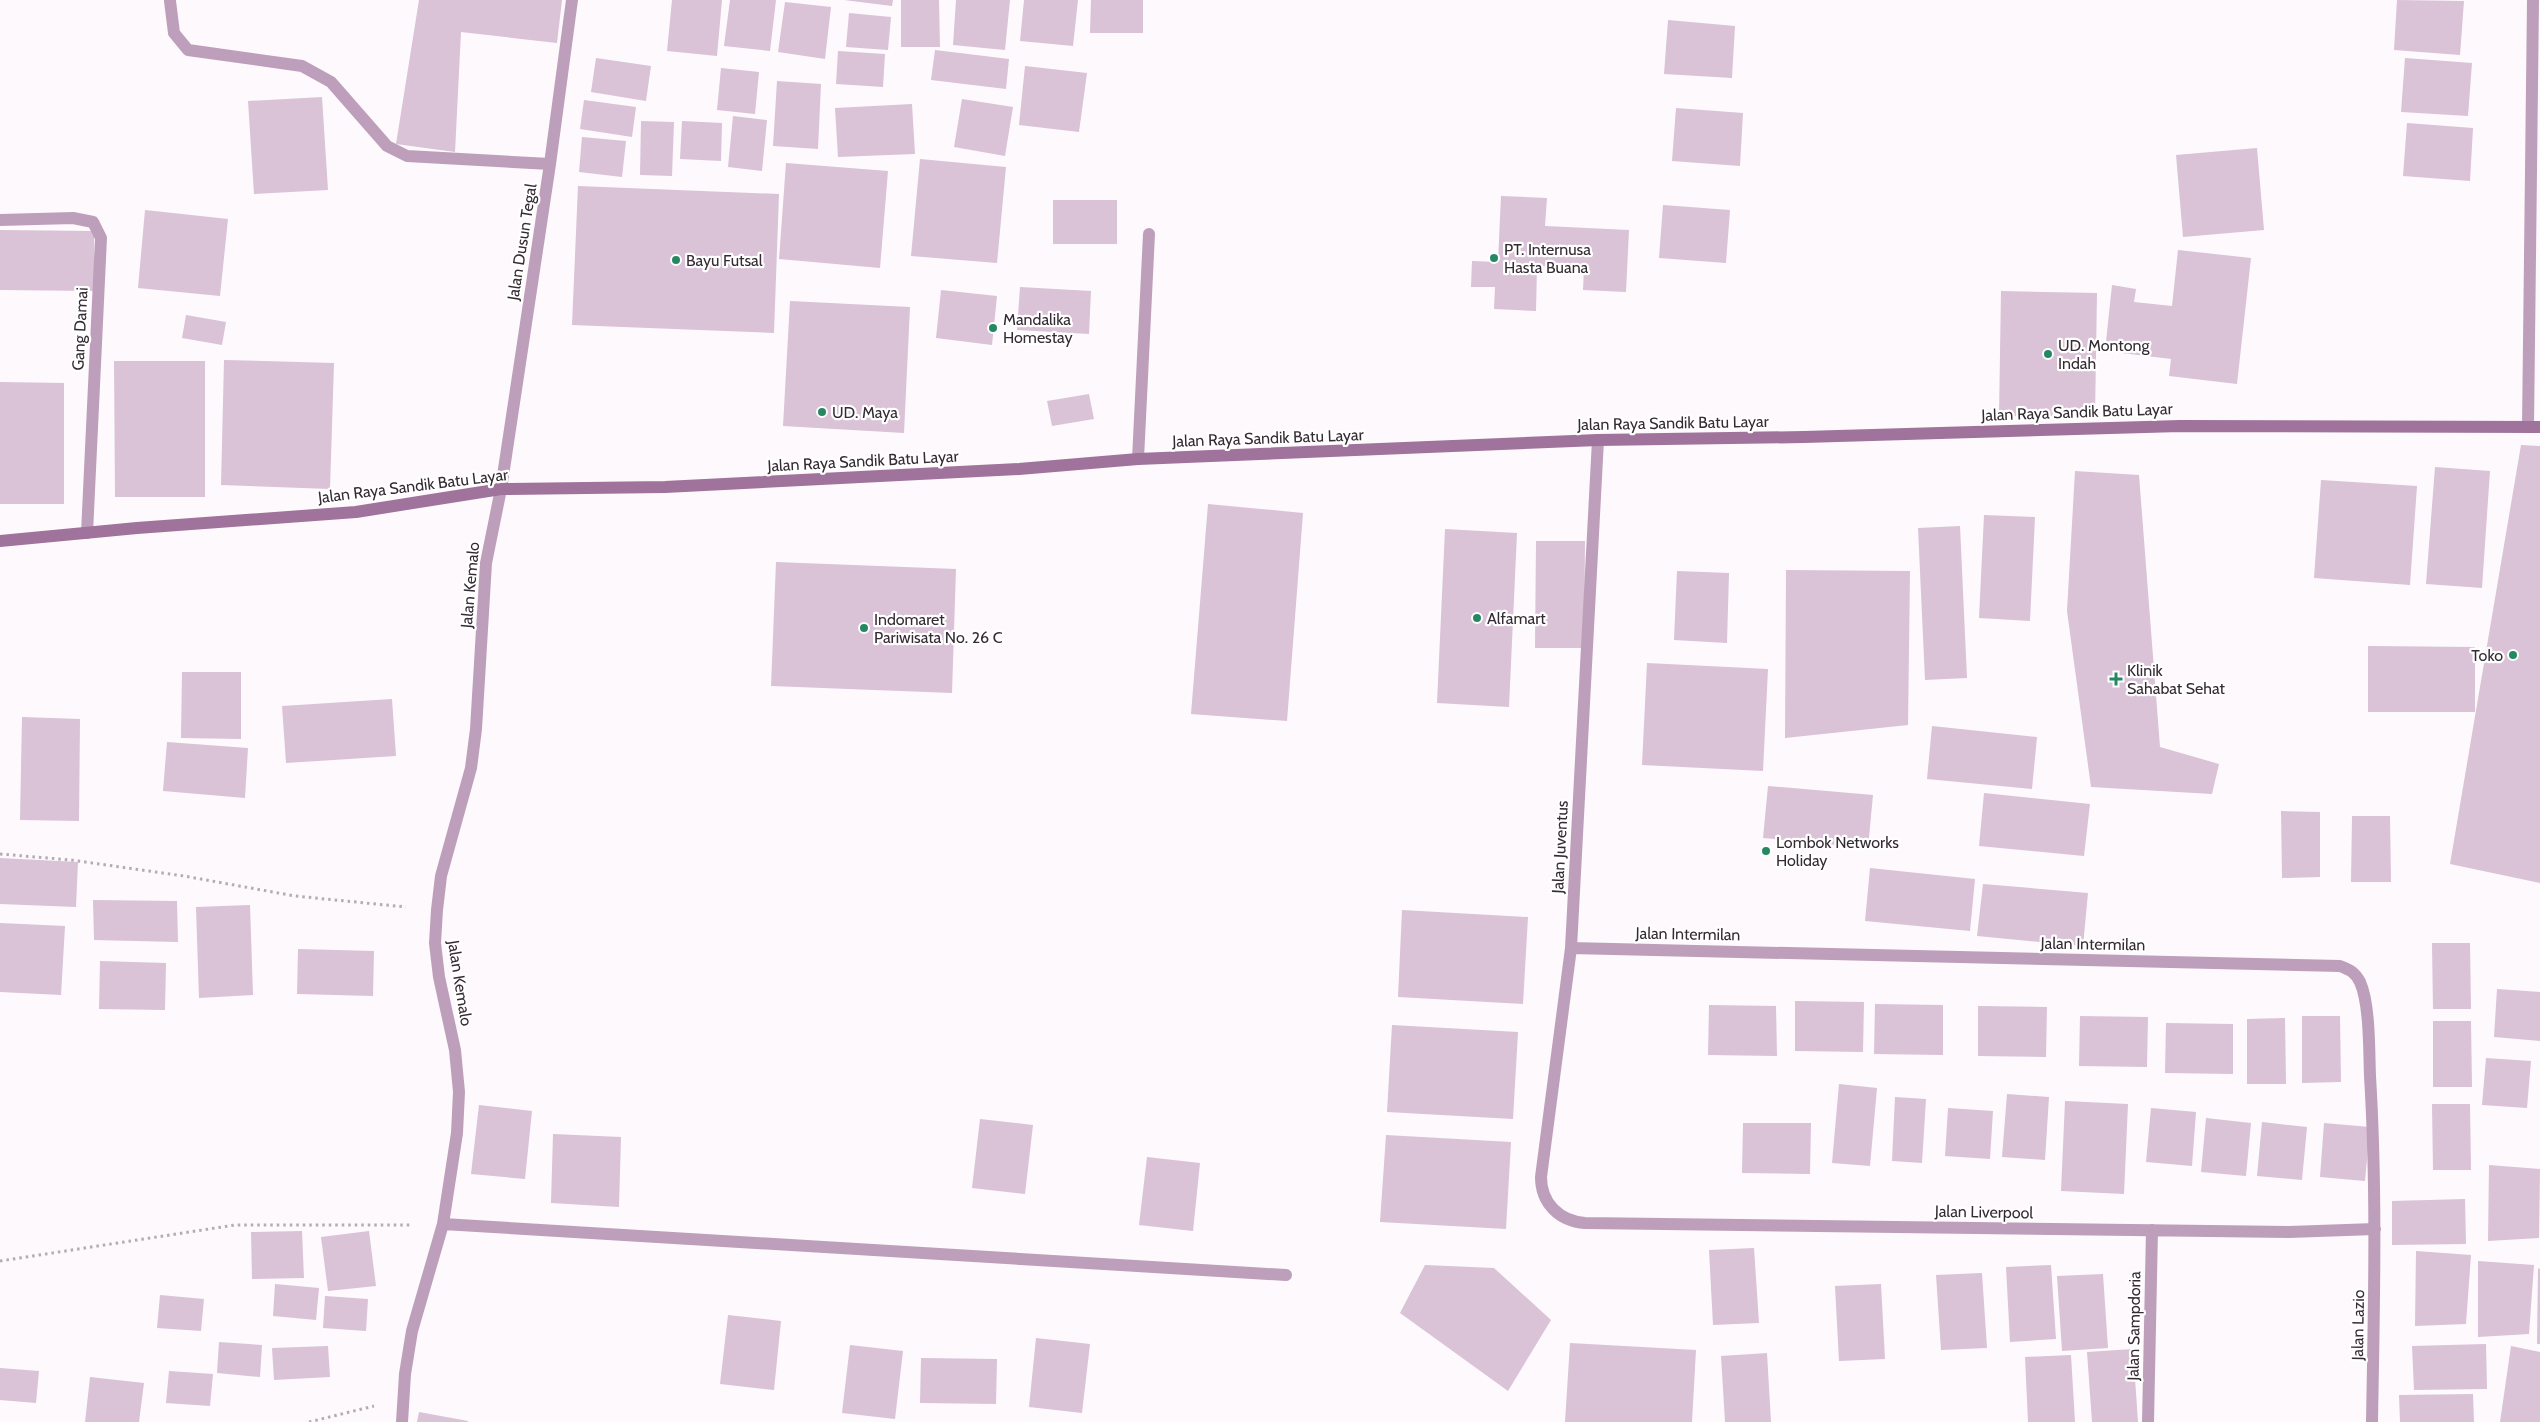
<svg xmlns="http://www.w3.org/2000/svg" width="2540" height="1422" font-family="Cabin,sans-serif">
<style>
.building{fill:#dac2d7}
.lines{fill:none;stroke-linecap:round;stroke-linejoin:round}
.path{stroke:#b3acb2;stroke-width:3;stroke-dasharray:2.5 4;stroke-linecap:butt}
.street{stroke:#be9fbb;stroke-width:12}
.secondary{stroke:#9f739b;stroke-width:12}
.poi-dot{fill:#258862;stroke:#fff;stroke-width:2}
.labels{text-anchor:middle;dominant-baseline:central;stroke-width:4.5;stroke-linejoin:round;paint-order:stroke}
.street-label{font-size:16px;fill:#342b33;stroke:#fff}
.poi-label{font-size:16px;fill:#342b33;stroke:#fff;text-anchor:start}
</style>
<rect width="100%" height="100%" fill="#fef9fd"/>
<path class="building" d="M419 0H562L557 43 461 32 455 152 396 144Z
M672 0H722L717 56 667 51Z
M730 0H776L770 51 724 46Z
M844 0H893L892 6Z
M901 0H939L940 47H901Z
M956 0H1010L1005 50 953 45Z
M1024 0H1078L1073 46 1020 41Z
M1091 0H1143V33H1090Z
M2397 0 2464 1 2460 55 2394 50Z
M785 2 831 7 825 59 778 52Z
M849 13 891 17 888 50 846 47Z
M1668 20 1735 26 1732 78 1664 74Z
M935 50 1009 59 1006 89 931 80Z
M838 51 885 54 883 87 836 84Z
M596 58 651 66 646 101 591 92Z
M2405 58 2472 63 2468 116 2401 112Z
M1025 66 1087 73 1079 132 1019 125Z
M721 68 759 72 755 114 717 110Z
M777 81 821 84 818 149 773 146Z
M322 97 328 190 254 194 248 101Z
M962 99 1013 107 1005 156 954 147Z
M584 100 636 107 632 137 580 129Z
M912 104 915 154 838 157 835 108Z
M1676 108 1743 113 1740 166 1672 161Z
M733 116 767 120 762 171 728 167Z
M641 121 674 122 672 176 640 175Z
M682 121 722 123 721 161 680 159Z
M2407 123 2473 128 2470 181 2403 176Z
M582 137 626 141 622 177 579 172Z
M2257 148 2264 230 2183 237 2176 155Z
M920 159 1006 167 997 263 911 256Z
M786 163 888 171 880 268 779 259Z
M578 186 779 194 774 333 572 325Z
M1501 196 1547 198 1545 226 1629 230 1626 292 1583 290 1584 267 1537 266 1536 311 1494 309 1495 287H1471L1472 261 1498 262Z
M1053 200H1117V244H1053Z
M1663 205 1730 210 1726 263 1659 258Z
M145 210 228 219 220 296 138 288Z
M0 230 94 231V291L0 290Z
M2178 250 2251 258 2237 384 2169 376 2171 359 2105 351 2112 285 2136 289 2134 302 2172 306Z
M1020 287 1091 291 1089 334 1017 330Z
M941 290 997 296 992 345 936 338Z
M2001 291 2097 293 2095 417 1999 416Z
M790 301 910 307 904 433 783 426Z
M186 315 226 322 222 345 182 338Z
M224 360 334 363 330 489 221 485Z
M114 361H205V497H115Z
M0 382 64 383V504H0Z
M1089 394 1094 419 1052 426 1047 401Z
M2521 445 2540 446V883L2450 864Z
M2435 467 2490 471 2482 588 2426 584Z
M2075 471 2139 475 2160 747 2219 764 2212 794 2091 787 2067 611Z
M2321 480 2417 486 2410 585 2314 578Z
M1208 504 1303 513 1287 721 1191 714Z
M1984 515 2035 517 2030 621 1979 618Z
M1960 526 1967 678 1925 680 1918 528Z
M1445 529 1517 533 1509 707 1437 703Z
M1536 541H1585L1584 648H1535Z
M776 562 956 569 952 693 771 686Z
M1786 570 1910 571 1908 725 1785 738Z
M1677 571 1729 573 1727 643 1674 640Z
M2368 646 2475 647V712H2368Z
M1647 663 1768 669 1763 771 1642 765Z
M182 672H241V739L181 738Z
M392 699 396 756 286 763 282 706Z
M22 717 80 719 79 821 20 820Z
M1932 726 2037 737 2032 789 1927 779Z
M167 742 248 748 245 798 163 791Z
M1768 786 1873 795 1868 848 1763 838Z
M1984 793 2090 804 2084 856 1979 846Z
M2281 811 2320 812V877L2282 878Z
M2352 816H2390L2391 882H2351Z
M0 858 78 862 76 907 0 904Z
M1870 868 1975 879 1970 931 1865 921Z
M1983 884 2088 893 2083 946 1977 936Z
M93 900 177 901 178 942 94 940Z
M250 905 253 995 199 998 196 907Z
M1402 910 1528 917 1523 1004 1398 997Z
M0 923 65 926 61 995 0 992Z
M2432 943H2470L2471 1009H2433Z
M298 949 374 951 373 996 297 994Z
M100 961 166 963 165 1010 99 1009Z
M2497 989 2540 992V1041L2494 1037Z
M1795 1001 1864 1002 1863 1052 1795 1051Z
M1875 1004 1943 1005V1055L1874 1054Z
M1709 1005 1776 1006 1777 1056 1708 1055Z
M1978 1006 2047 1007 2046 1057 1978 1056Z
M2080 1016 2148 1017 2147 1067 2079 1066Z
M2302 1016H2340L2341 1082 2302 1083Z
M2285 1018 2286 1084H2247V1019Z
M2433 1021H2471L2472 1087H2433Z
M2166 1023 2233 1024V1074L2165 1073Z
M1392 1025 1518 1032 1513 1119 1387 1112Z
M2486 1058 2531 1061 2527 1108 2482 1105Z
M1839 1084 1877 1088 1870 1166 1832 1163Z
M2007 1094 2049 1097 2045 1160 2002 1157Z
M1895 1097 1926 1099 1922 1163 1892 1161Z
M2065 1101 2128 1104 2124 1194 2061 1191Z
M2432 1104H2470L2471 1170H2433Z
M479 1105 532 1111 525 1179 471 1174Z
M1948 1108 1993 1111 1990 1159 1945 1156Z
M2151 1108 2196 1112 2192 1166 2146 1162Z
M2206 1118 2251 1123 2246 1176 2201 1172Z
M980 1119 1033 1125 1025 1194 972 1188Z
M2262 1122 2307 1127 2302 1180 2257 1176Z
M1743 1123H1811L1810 1174 1742 1173Z
M2324 1123 2370 1127 2365 1181 2320 1177Z
M553 1134 621 1137 619 1207 551 1203Z
M1386 1135 1511 1142 1506 1229 1380 1222Z
M1147 1157 1200 1163 1193 1231 1139 1225Z
M2489 1165 2540 1169 2539 1238 2488 1241Z
M2465 1199 2466 1244 2392 1245V1201Z
M302 1231 304 1278 252 1279 251 1232Z
M369 1231 376 1286 328 1291 321 1237Z
M1754 1248 1759 1323 1713 1325 1709 1250Z
M2416 1251 2471 1255 2466 1324 2415 1326Z
M2478 1261 2534 1265 2529 1334 2478 1337Z
M1425 1265 1494 1268 1551 1320 1508 1391 1400 1313Z
M2051 1265 2056 1339 2010 1342 2006 1267Z
M2538 1268 2540 1269V1344H2537Z
M1982 1273 1987 1348 1941 1350 1936 1275Z
M2103 1274 2108 1348 2062 1351 2057 1276Z
M275 1284 319 1288 316 1320 273 1316Z
M1881 1284 1885 1359 1839 1361 1835 1286Z
M160 1295 204 1299 201 1331 157 1328Z
M325 1296 368 1299 366 1331 323 1328Z
M728 1315 781 1321 774 1390 720 1384Z
M1036 1338 1090 1344 1082 1413 1029 1407Z
M219 1342 262 1345 260 1377 217 1373Z
M1570 1343 1696 1350 1692 1422H1565Z
M2486 1344 2487 1389 2414 1390 2412 1346Z
M850 1345 903 1351 895 1419 842 1413Z
M328 1346 330 1377 274 1380 272 1348Z
M2511 1346 2540 1352V1422H2500Z
M2133 1349 2138 1422H2092L2087 1352Z
M1767 1353 1771 1422H1725L1721 1356Z
M2071 1355 2075 1422H2028L2025 1357Z
M921 1358 997 1359 996 1404 920 1403Z
M0 1368 39 1371 36 1403 0 1400Z
M169 1371 213 1374 210 1406 166 1403Z
M90 1377 144 1383 139 1422H85Z
M2473 1394 2474 1422H2400L2399 1395Z
M419 1412 468 1421V1422H417Z"/>
<g class="lines">
<path class="path" d="M0 854 71 860 184 876 295 896 406 907
M0 1261 235 1225H412
M309 1422 374 1406"/>
<path class="street" d="M170 1 174 33 188 50 302 66 331 82 387 146 407 156 550 164
M0 220 73 218 93 222 101 238 87 533
M2528 427 2533 0
M1598 440 1571 948 1541 1177C1541 1203 1559 1221 1585 1223L2289 1232 2375 1229
M1138 459 1149 234
M1571 948 2340 966C2350 970 2355 972 2360 982 2370 1004 2369 1051 2370 1076 2377 1191 2374 1307 2372 1422
M443 1224 1286 1275
M402 1422 405 1374 412 1331 443 1224 457 1133 459 1092 455 1050 439 977 435 943 437 910 441 876 471 768 476 729 486 563 501 489 550 164 572 0
M2148 1422 2152 1230"/>
<path class="secondary" d="M0 541 137 528 356 512 501 489 665 487 1019 469 1138 459 1598 440 1804 437 2180 426 2540 427"/>
</g>
<g class="poi-dot">
<circle cx="1494" cy="258" r="5"/>
<circle cx="676" cy="260" r="5"/>
<circle cx="993" cy="328" r="5"/>
<circle cx="2048" cy="354" r="5"/>
<circle cx="822" cy="412" r="5"/>
<circle cx="1477" cy="618" r="5"/>
<circle cx="864" cy="628" r="5"/>
<circle cx="2513" cy="655" r="5"/>
<path d="M2113.5 671.5h5v5h5v5h-5v5h-5v-5h-5v-5h5z"/>
<circle cx="1766" cy="851" r="5"/>
</g>
<g class="labels">
<g class="street-label">
<text transform="translate(522 242) rotate(-81)">Jalan Dusun Tegal</text>
<text transform="translate(80 329) rotate(-87)">Gang Damai</text>
<text transform="translate(2077 412) rotate(-2)">Jalan Raya Sandik Batu Layar</text>
<text transform="translate(1673 423) rotate(-1)">Jalan Raya Sandik Batu Layar</text>
<text transform="translate(1268 438) rotate(-2)">Jalan Raya Sandik Batu Layar</text>
<text transform="translate(863 461) rotate(-3)">Jalan Raya Sandik Batu Layar</text>
<text transform="translate(413 486) rotate(-7)">Jalan Raya Sandik Batu Layar</text>
<text transform="translate(470 585) rotate(-85)">Jalan Kemalo</text>
<text transform="translate(1560 847) rotate(-87)">Jalan Juventus</text>
<text transform="translate(1688 934) rotate(1)">Jalan Intermilan</text>
<text transform="translate(2093 944) rotate(1)">Jalan Intermilan</text>
<text transform="translate(460 983) rotate(81)">Jalan Kemalo</text>
<text transform="translate(1984 1212) rotate(1)">Jalan Liverpool</text>
<text transform="translate(2358 1325) rotate(-89)">Jalan Lazio</text>
<text transform="translate(2134 1326) rotate(-89)">Jalan Sampdoria</text>
</g>
<g class="poi-label">
<text x="1504" y="249">PT. Internusa<tspan x="1504" dy="18">Hasta Buana</tspan></text>
<text x="686" y="260">Bayu Futsal</text>
<text x="1003" y="319">Mandalika<tspan x="1003" dy="18">Homestay</tspan></text>
<text x="2058" y="345">UD. Montong<tspan x="2058" dy="18">Indah</tspan></text>
<text x="832" y="412">UD. Maya</text>
<text x="1487" y="618">Alfamart</text>
<text x="874" y="619">Indomaret<tspan x="874" dy="18">Pariwisata No. 26 C</tspan></text>
<text x="2503" y="655" text-anchor="end">Toko</text>
<text x="2127" y="670">Klinik<tspan x="2127" dy="18">Sahabat Sehat</tspan></text>
<text x="1776" y="842">Lombok Networks<tspan x="1776" dy="18">Holiday</tspan></text>
</g>
</g>
</svg>
